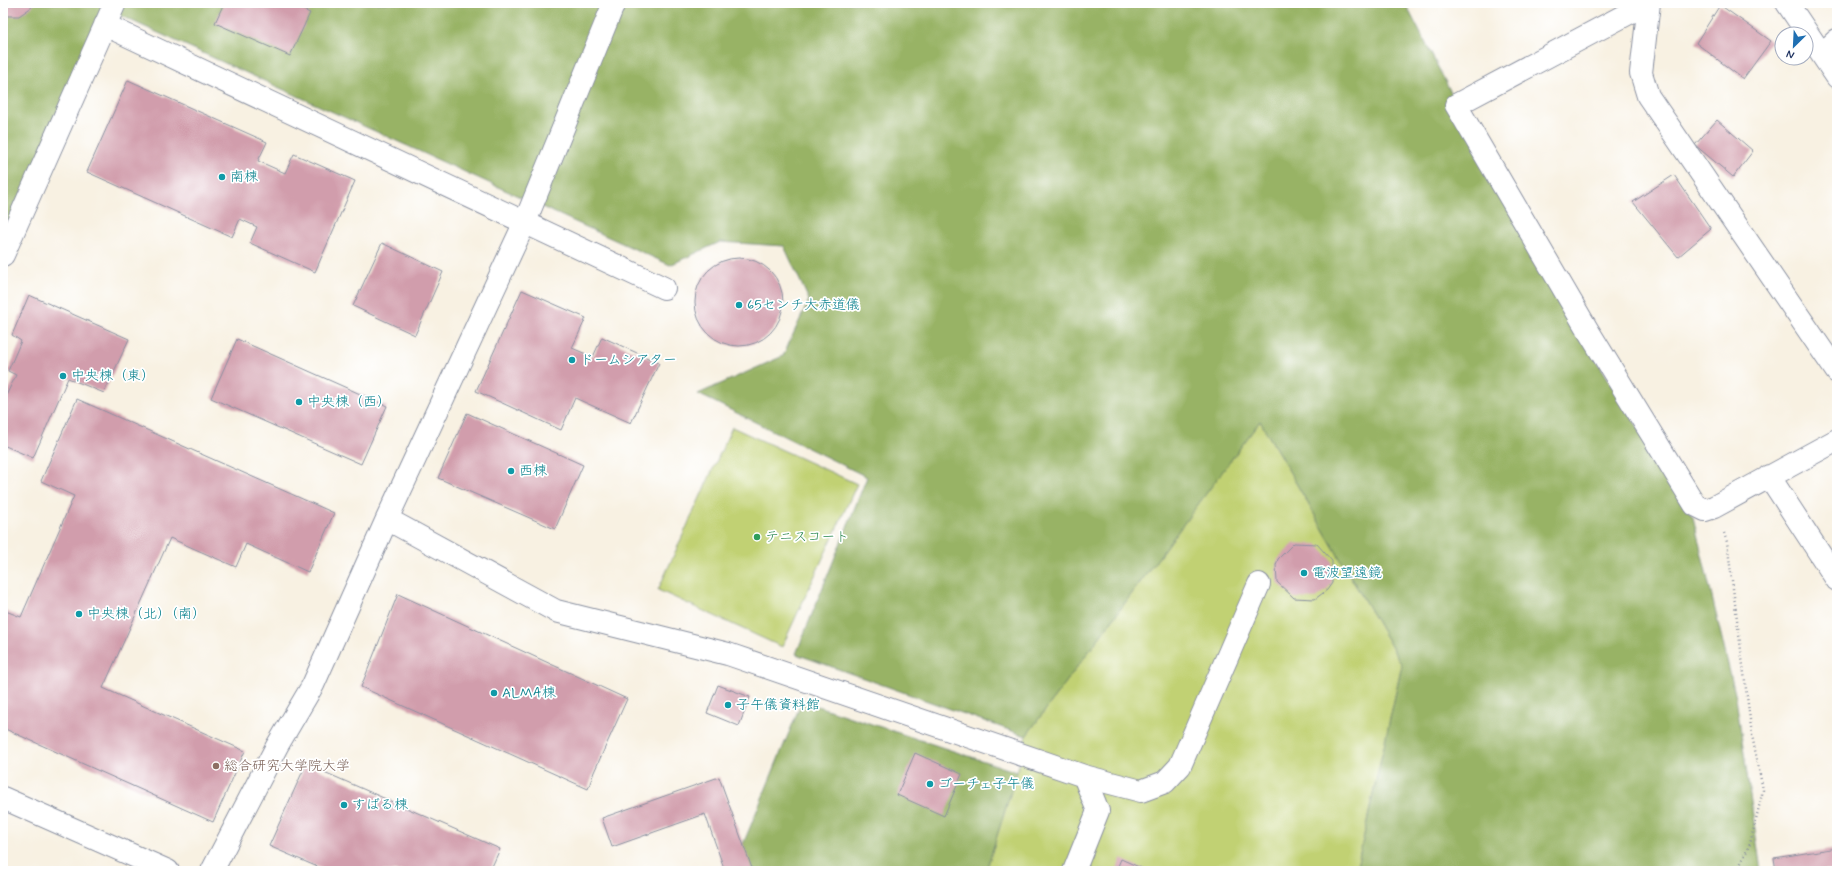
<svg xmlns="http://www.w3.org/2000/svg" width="1840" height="874" font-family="Mynerve,'Klee One',sans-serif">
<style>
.green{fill:#c1d173;stroke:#6e8068}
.forest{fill:#98b365;stroke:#5a7162}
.building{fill:#d19dac}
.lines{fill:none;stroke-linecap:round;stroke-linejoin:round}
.minor-casing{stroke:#8a90a0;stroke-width:24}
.path{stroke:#8a90a0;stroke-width:2.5;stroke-dasharray:1 3;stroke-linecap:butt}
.minor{stroke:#fff;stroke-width:22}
.culture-dot{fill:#0f9aa8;stroke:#fff;stroke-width:1.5}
.leisure-dot{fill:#2e9e5b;stroke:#fff;stroke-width:1.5}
.education-dot{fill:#8d6e63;stroke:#fff;stroke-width:1.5}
.labels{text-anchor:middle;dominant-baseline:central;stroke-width:3.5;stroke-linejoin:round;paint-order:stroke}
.culture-label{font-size:14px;fill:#0d838f;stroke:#fff;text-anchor:start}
.leisure-label{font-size:14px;fill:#27864d;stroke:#fff;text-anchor:start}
.education-label{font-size:14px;fill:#785e54;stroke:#fff;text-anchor:start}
</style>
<rect width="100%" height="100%" fill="#fff"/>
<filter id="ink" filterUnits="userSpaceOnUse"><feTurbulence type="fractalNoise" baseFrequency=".025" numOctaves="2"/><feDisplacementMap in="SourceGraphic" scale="8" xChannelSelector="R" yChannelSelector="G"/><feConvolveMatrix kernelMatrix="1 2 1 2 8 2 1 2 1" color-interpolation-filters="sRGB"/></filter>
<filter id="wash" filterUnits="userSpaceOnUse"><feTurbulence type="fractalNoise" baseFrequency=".012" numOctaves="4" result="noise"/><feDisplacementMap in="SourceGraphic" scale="16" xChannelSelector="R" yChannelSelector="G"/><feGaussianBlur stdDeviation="0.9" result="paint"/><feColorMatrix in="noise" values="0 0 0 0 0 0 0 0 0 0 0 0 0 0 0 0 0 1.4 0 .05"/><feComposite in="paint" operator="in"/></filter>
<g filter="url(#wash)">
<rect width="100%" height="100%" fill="#f8f1e2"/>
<path class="green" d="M1260 421 1402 665 1356 871H986L1017 772 1026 736Z
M732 427 857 484 782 647 658 590Z"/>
<path class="forest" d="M3 3H1405L1548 281 1693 517 1736 698 1761 871H1356L1402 665 1260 421 1026 736 796 654 867 477 698 394 783 356 809 300 784 246 720 242 670 265 110 11 3 254Z
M802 701 1017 772 986 871H732Z"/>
<g id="blocks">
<path class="building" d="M3 3H35L32 7 19 16H3Z
M224 3H288L310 13 290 56 215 23Z
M1720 5 1771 41 1743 79 1696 43Z
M128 80 267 142 258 161 285 173 294 154 355 181 315 272 250 243 257 227 240 219 232 237 87 172Z
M1717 120 1753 151 1733 177 1695 145Z
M1674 175 1711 229 1678 257 1633 202Z
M382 243 443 272 415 335 353 306Z
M695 302a44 44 0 1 1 88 0a44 44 0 1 1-88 0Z
M522 290 586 318 572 348 593 357 602 337 659 363 631 423 575 398 561 430 476 391Z
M29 295 129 339 104 393 68 378 33 458 3 445V402L16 375 8 371 21 341 12 335Z
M237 339 387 406 361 464 211 398Z
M77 399 334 513 308 572 246 544 236 567 170 538 103 688 245 751 213 822 3 728V610L21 617 74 496 41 481Z
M467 413 583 465 555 529 438 478Z
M1294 543 1317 544 1332 561V583L1327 590 1315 599 1294 598 1277 582 1276 565 1278 559Z
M398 594 627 699 594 772 588 789 361 687Z
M718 685 750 697 739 726 707 713Z
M915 753 962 774 944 816 897 795Z
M306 764 500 849 490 871H327L269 846Z
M719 777 753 871H725L705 814 612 847 602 818Z
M1837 848V871H1776L1774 858Z
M1121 859 1148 871H1116Z"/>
</g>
</g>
<g filter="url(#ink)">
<use href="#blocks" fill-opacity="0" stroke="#8a90a0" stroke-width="1"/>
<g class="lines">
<g class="minor-casing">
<path id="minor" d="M1648 3 1456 105 1587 329 1695 505 1705 510 1714 507 1837 440
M1649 3 1641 73 1648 96 1837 372
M1787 3 1837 77
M105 25 664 288
M1822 54 1837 40
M3 255 115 3
M1769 476 1837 580
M387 519 556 611 728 654 1084 776 1141 791 1165 782 1180 766 1259 584
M3 798 168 871
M212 871 277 746 313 685 387 519 525 222 614 3
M1074 871 1098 811 1084 776"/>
</g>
<path class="path" d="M1724 533 1727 542 1752 735 1763 790 1750 844 1737 871"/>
<use href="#minor" class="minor"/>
</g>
</g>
<g class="culture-dot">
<circle cx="222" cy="177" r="4"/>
<circle cx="739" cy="305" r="4"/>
<circle cx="572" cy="360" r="4"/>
<circle cx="63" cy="376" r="4"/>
<circle cx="299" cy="402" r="4"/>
<circle cx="511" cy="471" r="4"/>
<circle cx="1304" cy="573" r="4"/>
<circle cx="79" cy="614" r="4"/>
<circle cx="494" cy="693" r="4"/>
<circle cx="728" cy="705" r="4"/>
<circle cx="930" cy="784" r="4"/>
<circle cx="344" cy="805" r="4"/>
</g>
<circle class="leisure-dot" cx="757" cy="537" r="4"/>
<circle class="education-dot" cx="216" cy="766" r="4"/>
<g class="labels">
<g class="culture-label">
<text x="230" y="177">南棟</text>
<text x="747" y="305">65センチ大赤道儀</text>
<text x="580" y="360">ドームシアター</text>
<text x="71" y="376">中央棟（東）</text>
<text x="307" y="402">中央棟（西）</text>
<text x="519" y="471">西棟</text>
<text x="1312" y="573">電波望遠鏡</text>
<text x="87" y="614">中央棟（北）（南）</text>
<text x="502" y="693">ALMA棟</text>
<text x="736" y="705">子午儀資料館</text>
<text x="938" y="784">ゴーチェ子午儀</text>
<text x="352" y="805">すばる棟</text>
</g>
<g class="leisure-label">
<text x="765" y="537">テニスコート</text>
</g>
<g class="education-label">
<text x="224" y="766">総合研究大学院大学</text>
</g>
</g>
<rect width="1840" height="874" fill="none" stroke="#fff" stroke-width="16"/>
<g transform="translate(1794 46) rotate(204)"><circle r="19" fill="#ffffff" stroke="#a4acbf"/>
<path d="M0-3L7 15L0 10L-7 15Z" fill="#1f6fb2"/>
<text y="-6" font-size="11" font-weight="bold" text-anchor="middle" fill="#1b2f5e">N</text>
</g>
</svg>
